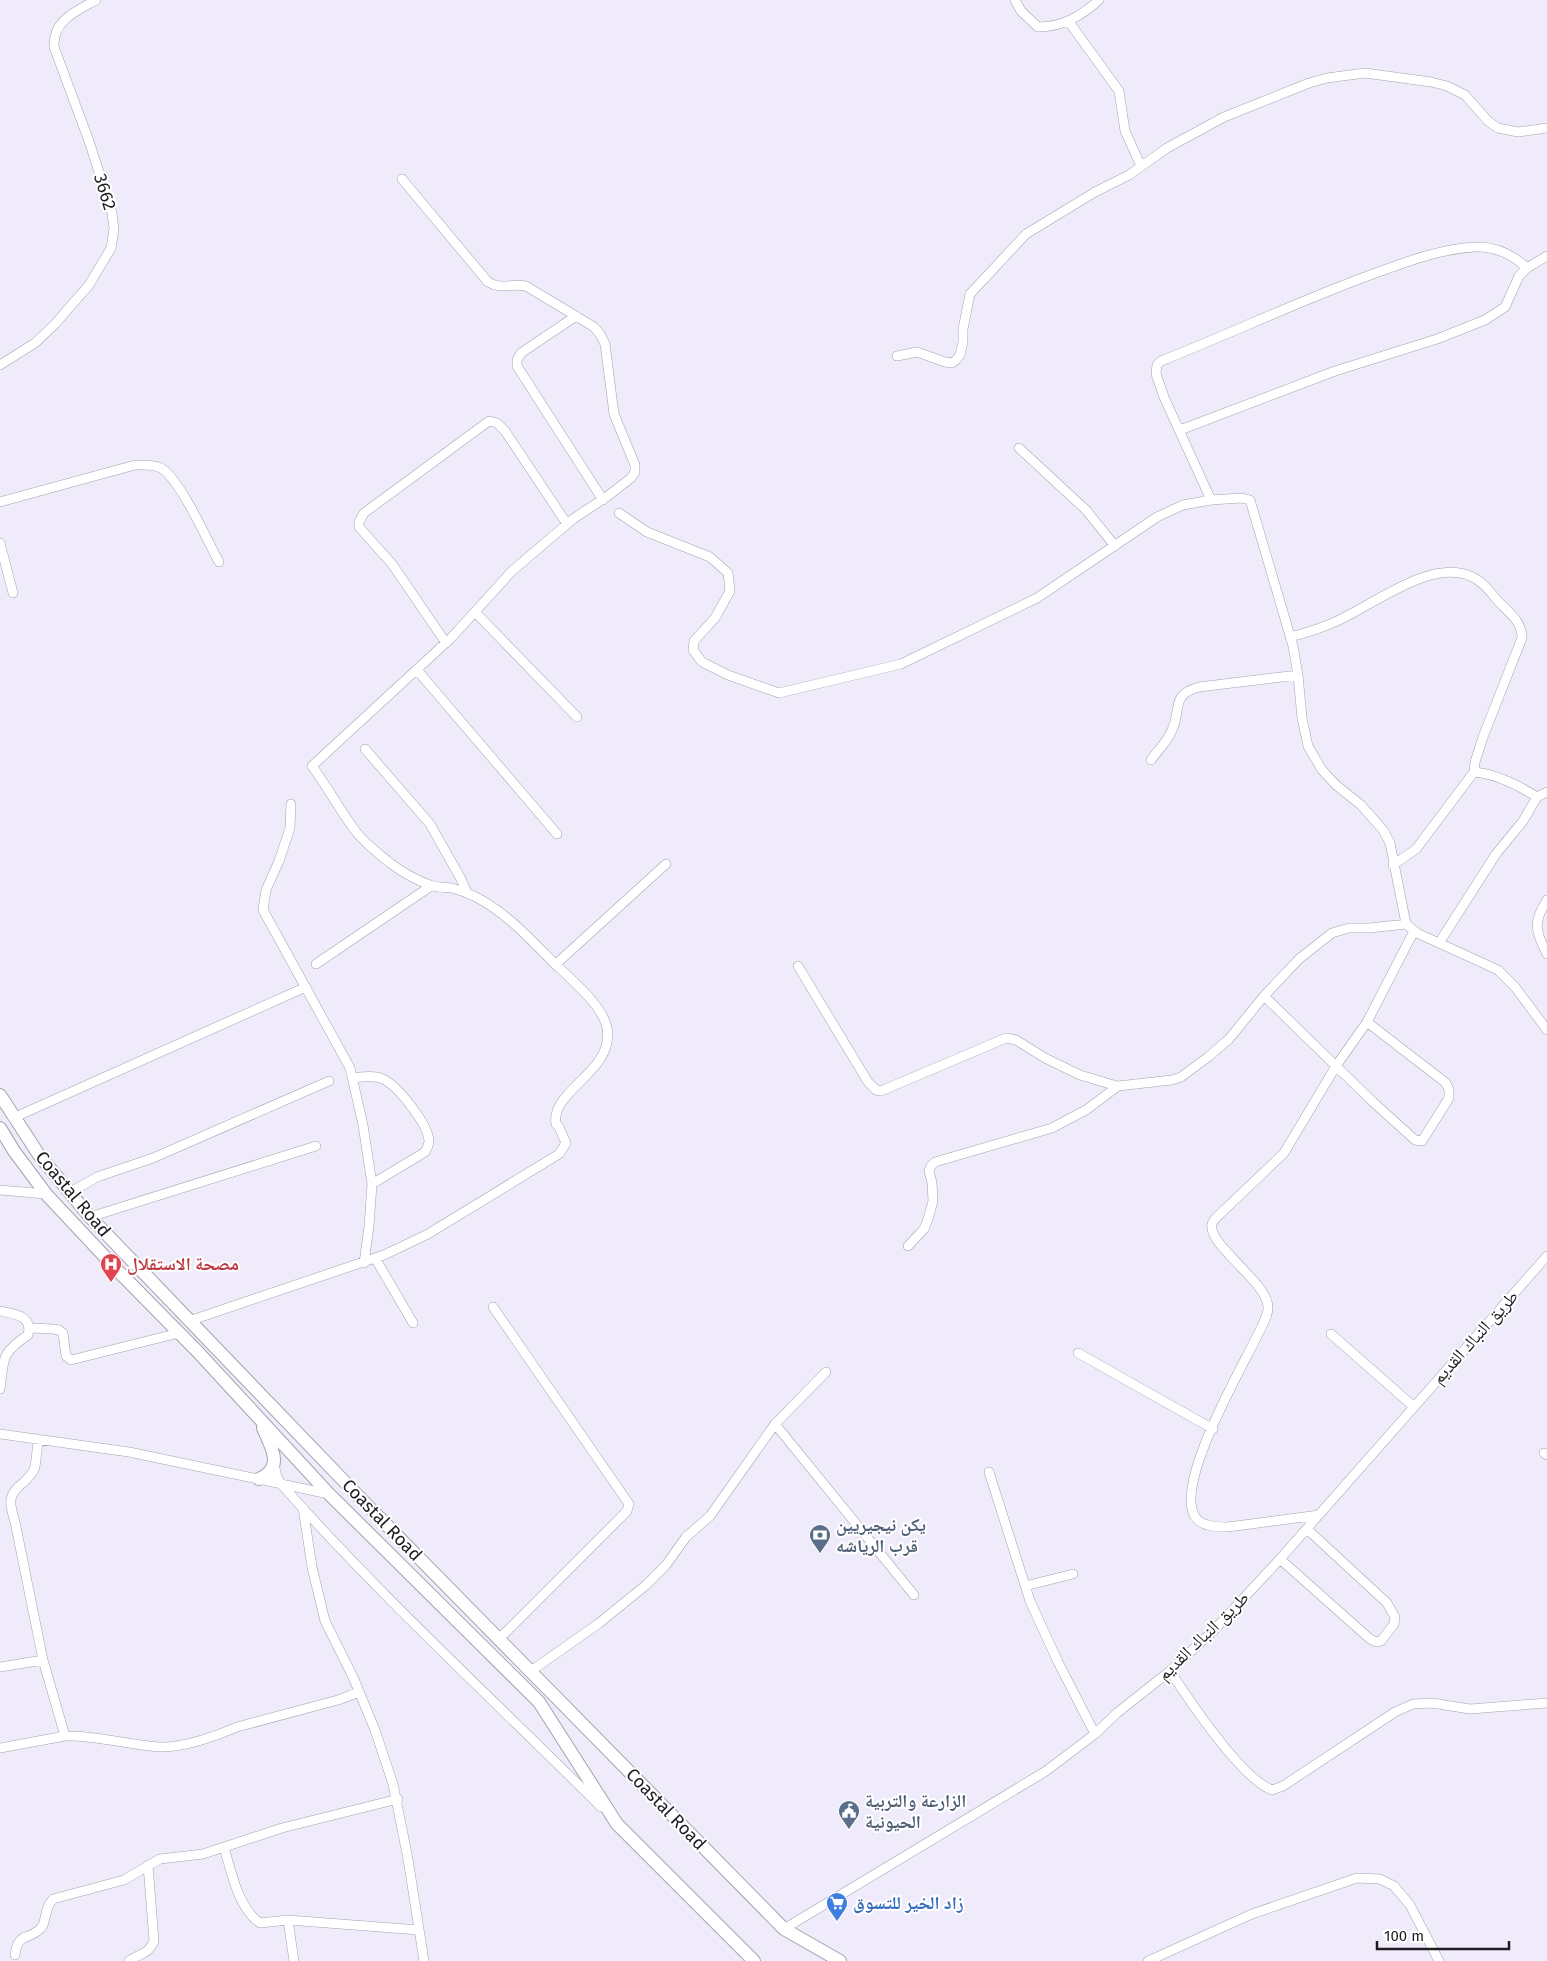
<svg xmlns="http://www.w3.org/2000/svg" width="1547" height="1961" font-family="'Fira Sans','Noto Naskh Arabic',sans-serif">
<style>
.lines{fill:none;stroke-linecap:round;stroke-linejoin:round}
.minor-casing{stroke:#a6a1af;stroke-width:10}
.highway-casing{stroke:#a6a1af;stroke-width:14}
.minor{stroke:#fff;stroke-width:9}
.highway{stroke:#fff;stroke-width:12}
.labels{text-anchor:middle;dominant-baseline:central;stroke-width:4;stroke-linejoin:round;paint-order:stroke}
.street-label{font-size:18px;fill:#1e1c21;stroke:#fff}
.health-label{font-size:18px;font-weight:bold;fill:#be3a42;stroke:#fff;text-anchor:start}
.service-label{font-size:18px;font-weight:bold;fill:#4e5e75;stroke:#fff;text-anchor:start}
.shop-label{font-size:18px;font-weight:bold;fill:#366cbe;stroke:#fff;text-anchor:start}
</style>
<rect width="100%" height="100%" fill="#f0ebfa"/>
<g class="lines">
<g class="minor-casing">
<path id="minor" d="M1015 0 1021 11 1038 27C1063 27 1081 16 1099 0
M1069 22 1119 91 1125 131 1141 166
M1527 268C1513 255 1495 246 1475 247 1439 249 1406 262 1373 274 1301 300 1232 333 1161 361L1157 365 1156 374 1164 397 1211 500 1242 498 1250 500 1293 646 1298 675 1302 718 1308 746 1322 770 1336 785 1361 805 1383 830 1390 843 1406 924 1417 933 1498 970 1515 987 1547 1030
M576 316 521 353 517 360V366L603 500
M897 356 917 352 945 362 952 363 956 360 960 355 963 342V329L970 294 1026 234 1095 192 1129 175 1167 148 1224 117 1309 83 1327 78 1365 73 1431 82 1447 86 1465 95 1488 121 1498 128 1518 132 1547 128
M0 365 35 343 55 324 89 285 111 248 114 229 112 213 89 141 54 47C53 20 75 12 96 0
M1180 430 1335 371 1437 339 1485 320 1505 307 1519 276 1527 268 1547 256
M1019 448 1086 510 1115 546
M0 502 135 465C143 465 154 464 161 468 180 479 207 540 219 562
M619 513 647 532 710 557 728 573 730 591 715 618 694 641 693 650 702 662 728 675 779 693 901 664 1037 598 1157 517 1183 505 1211 500
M0 543 13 593
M475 612 577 717
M1290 637C1306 633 1322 628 1337 621 1373 605 1430 559 1470 576 1482 580 1490 592 1498 601 1509 613 1522 621 1522 638L1483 737 1475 762 1474 772
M446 643 392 564 359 527V522L364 513 489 421 497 423 505 431 567 524
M417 670 557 834
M365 749 430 824 461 879 467 893
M1151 760C1158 750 1168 741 1172 730 1182 709 1170 695 1199 687L1298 675
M291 804 290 828 279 861 266 890 263 910 350 1068 363 1125 372 1184 369 1226 364 1263
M1393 865 1416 849 1474 772C1497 774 1518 785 1537 797
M1547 900C1533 922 1535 931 1547 954
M1439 943 1496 854 1523 821 1537 797 1547 792
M316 964 431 886
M556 964 666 864
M798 966 868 1082 876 1090 881 1091 1006 1038 1016 1040 1045 1058 1080 1075 1110 1084 1118 1086 1172 1080 1181 1077 1208 1057 1229 1039 1264 996 1299 959 1332 933 1349 928H1370L1406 924
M1264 996 1373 1102 1415 1140 1422 1141 1449 1098V1090L1446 1083 1367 1022
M352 1078C362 1077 374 1075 383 1079 398 1086 428 1124 429 1141 429 1145 427 1148 425 1152L372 1184
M13 1118 306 987
M0 1190 46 1194
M69 1193 97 1177 153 1158 329 1081
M90 1217 316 1146
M908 1246 924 1229 928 1219 933 1201 932 1183 929 1171 931 1166 935 1162 1052 1128 1086 1110 1118 1086
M375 1258 413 1323
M493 1307 629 1504 627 1511 499 1639
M0 1311C14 1314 33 1315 28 1335 1 1353 4 1358 0 1389
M189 1321 384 1255 428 1234 559 1154 566 1143 559 1127 556 1124C550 1090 615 1072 607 1028 603 1006 571 979 555 964 530 939 506 912 474 896 467 893 459 890 452 888 445 887 437 888 430 885 416 880 402 872 390 863 378 853 363 842 354 829 339 809 327 786 312 766L452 637 512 571 573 519 609 495 631 478 635 472V465L614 414 605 344 600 334 594 327 526 286C510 283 501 290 488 282L402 179
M30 1328 53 1329 59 1330 63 1333 66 1356 71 1360 179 1333
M1331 1334 1413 1406
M1078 1353 1213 1429
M775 1424 914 1595
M0 1434 129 1452 329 1494
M39 1439C36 1449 37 1462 34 1470 31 1475 28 1478 24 1482 7 1495 9 1503 15 1522L43 1660 65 1736C97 1735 128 1745 160 1747 182 1748 217 1736 237 1727L338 1700 359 1692
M1544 1453 1547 1455
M274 1464 277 1477 281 1484C382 1598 494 1700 601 1807
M989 1472 1030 1601 1058 1662 1095 1734
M303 1508 312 1567 325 1621 353 1677 375 1730 393 1784 408 1859 424 1961
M1319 1515 1228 1527C1217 1527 1200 1527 1194 1515 1176 1478 1245 1363 1262 1326 1265 1320 1268 1314 1268 1308 1269 1283 1207 1245 1212 1224 1213 1220 1218 1216 1221 1213L1284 1153 1336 1066 1367 1022 1414 931
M1280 1559 1370 1639 1376 1642 1381 1641 1394 1624 1395 1617 1387 1603 1307 1529
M1025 1586 1073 1574
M0 1667 43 1660
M531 1671 598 1624 646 1585 666 1565 686 1537 710 1516 775 1424 826 1372
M1170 1671C1189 1700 1241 1778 1272 1790L1283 1786 1395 1712 1413 1704 1432 1703 1470 1709 1547 1703
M0 1748 65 1736
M224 1847C231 1871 238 1908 260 1923L288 1920 294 1961
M288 1920 419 1930
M784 1929 1046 1771 1095 1734 1117 1713 1170 1671 1215 1629 1280 1559 1547 1256
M15 1955C18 1931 29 1941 41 1928 47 1922 43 1910 53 1899L124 1880 160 1859 203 1854 282 1828 398 1799
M129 1961C140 1953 148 1955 154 1941L148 1865
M1148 1961 1252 1914 1357 1878 1380 1879 1394 1886 1410 1905 1439 1961"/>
</g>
<g class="highway-casing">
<path id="highway" d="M0 1095 39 1155 90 1217 365 1503 784 1929 840 1961
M0 1128 14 1151 46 1194 121 1274 197 1351 329 1494 539 1702 617 1824 754 1961
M259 1479C285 1467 271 1447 263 1428"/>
</g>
<use href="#minor" class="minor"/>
<use href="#highway" class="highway"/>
</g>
<defs>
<g id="hospital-pin" transform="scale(1.125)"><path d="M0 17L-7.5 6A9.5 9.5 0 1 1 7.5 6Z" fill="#e0444e" stroke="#fff"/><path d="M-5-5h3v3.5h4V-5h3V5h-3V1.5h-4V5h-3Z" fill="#fff"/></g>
<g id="bank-pin" transform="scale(1.125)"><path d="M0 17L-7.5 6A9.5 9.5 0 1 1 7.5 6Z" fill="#5c6f8a" stroke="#fff"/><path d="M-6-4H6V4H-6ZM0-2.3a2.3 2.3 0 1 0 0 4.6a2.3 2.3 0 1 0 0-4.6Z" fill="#fff"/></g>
<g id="civic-pin" transform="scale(1.125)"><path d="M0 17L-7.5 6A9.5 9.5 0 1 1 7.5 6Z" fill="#5c6f8a" stroke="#fff"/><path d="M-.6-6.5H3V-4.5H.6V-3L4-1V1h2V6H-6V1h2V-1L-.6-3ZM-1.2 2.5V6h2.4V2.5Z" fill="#fff"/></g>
<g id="supermarket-pin" transform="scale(1.125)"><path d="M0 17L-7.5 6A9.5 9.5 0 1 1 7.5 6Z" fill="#3f7fe0" stroke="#fff"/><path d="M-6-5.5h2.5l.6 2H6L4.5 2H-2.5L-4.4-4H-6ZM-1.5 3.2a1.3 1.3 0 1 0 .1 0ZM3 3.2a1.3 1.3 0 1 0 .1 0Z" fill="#fff"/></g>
</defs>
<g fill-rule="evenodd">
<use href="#hospital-pin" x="111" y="1264"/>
<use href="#bank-pin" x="820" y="1535"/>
<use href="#civic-pin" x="849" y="1811"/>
<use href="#supermarket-pin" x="837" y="1903"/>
</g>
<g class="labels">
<g class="street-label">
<text transform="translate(105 192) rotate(73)">3662</text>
<text transform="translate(73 1194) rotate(50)">Coastal Road</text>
<text transform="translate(1475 1337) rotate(-48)">طريق النباك القديم</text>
<text transform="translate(382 1520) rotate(46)">Coastal Road</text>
<text transform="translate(1203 1636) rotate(-44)">طريق النباك القديم</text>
<text transform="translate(666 1809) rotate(46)">Coastal Road</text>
</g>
<g class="health-label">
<text x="127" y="1264">مصحة الاستقلال</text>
</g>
<g class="service-label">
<text x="836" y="1525">يكن نيجيريين<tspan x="836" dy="21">قرب الرياشه</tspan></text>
<text x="865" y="1801">الزارعة والتربية<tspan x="865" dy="21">الحيونية</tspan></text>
</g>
<g class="shop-label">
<text x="853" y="1903">زاد الخير للتسوق</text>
</g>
</g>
<path d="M1377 1941v8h132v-8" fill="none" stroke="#1e1c21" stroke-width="2.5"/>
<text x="1384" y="1941" font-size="15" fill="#1e1c21" stroke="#ffffff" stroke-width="4" paint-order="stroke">100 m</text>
</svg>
